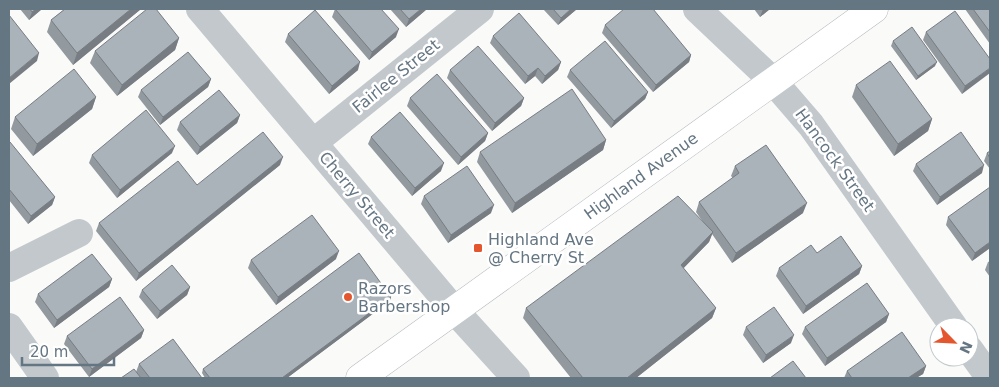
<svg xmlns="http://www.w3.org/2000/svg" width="999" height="387" font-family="'DejaVu Sans',sans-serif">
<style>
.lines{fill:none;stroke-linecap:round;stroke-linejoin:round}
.major-casing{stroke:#b5babe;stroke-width:29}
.minor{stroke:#c3c8cc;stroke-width:28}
.major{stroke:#fff;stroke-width:28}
.wall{fill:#929a9f}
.shaded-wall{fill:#777d82}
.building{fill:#aab3b9;stroke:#777d82}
.poi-dot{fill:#e4572e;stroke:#fff;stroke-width:2}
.labels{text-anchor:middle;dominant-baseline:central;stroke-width:5;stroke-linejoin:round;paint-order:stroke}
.street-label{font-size:16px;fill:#657683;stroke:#fff}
.poi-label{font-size:16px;fill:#657683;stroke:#fff;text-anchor:start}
</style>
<rect width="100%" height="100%" fill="#fafaf8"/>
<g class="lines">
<g class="major-casing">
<path id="major" d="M360 378 874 9"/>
</g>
<path class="minor" d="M200 9 455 311 516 378
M697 9 773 81 811 125 954 327
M313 143 480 9
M9 268 79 233
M9 327 45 378
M969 349 990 378"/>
<use href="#major" class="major"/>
</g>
<path class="wall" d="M20 9H42L29 20Z
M65 9H141L73 65 47 32 51 20Z
M335 9 396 37 369 60 332 17Z
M390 9H427L406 27Z
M543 9H577L558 25Z
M754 9H770L760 17Z
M965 9H990V44Z
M605 25 691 55 689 62 653 92 602 33Z
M926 32 990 59 962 94 923 40Z
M288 34 358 70 329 94 285 42Z
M493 36 561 62 558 70 542 84 535 76 525 84 490 43Z
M179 38 175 50 117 96 90 63 95 51Z
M893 41 935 66 916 80 891 46Z
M450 70 524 98 521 106 492 131 447 78Z
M570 70 648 92 645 99 611 128 567 77Z
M211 79 208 87 160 125 138 97 141 90Z
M856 85 932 119 928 131 894 156 852 97Z
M96 97 92 109 33 156 11 129 15 117Z
M410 98 488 133 485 141 458 165 407 106Z
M240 115 237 123 197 155 177 130 180 122Z
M371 137 441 171 412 196 368 144Z
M606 140 603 150 512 213 477 162 480 152Z
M9 143 55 197 52 205 28 224 9 200Z
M990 151V169L984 161 987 153Z
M172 153 117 198 89 163 92 155Z
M916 164 982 173 937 205 913 171Z
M280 165 136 281 96 231 99 223 197 185Z
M735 166 803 213 732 263 712 234 709 242 683 268 716 308 712 318 636 378H571L523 318 526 308 703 222 696 212 699 202 733 178 731 176Z
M424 196 491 213 448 243 421 204Z
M948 217 990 248 972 261 946 225Z
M817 253 862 266 859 274 803 314 776 276 779 268Z
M336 259 276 305 248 268 251 260Z
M990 261V277L985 270 988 262Z
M112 279 109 287 54 328 35 302 38 294Z
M190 287 187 295 157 319 139 297 142 290Z
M391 297 390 301 287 378H205L202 373 203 369Z
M889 314 886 322 825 366 802 334 805 327Z
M746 327 791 343 763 363 743 335Z
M144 330 141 338 89 377 64 344 67 336Z
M139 364 202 378H121L136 372Z
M926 366 923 374 916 378H844L847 371Z"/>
<path class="shaded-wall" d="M36 9H42L29 20 32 12Z
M131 9H141L73 65 77 53Z
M421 9H427L406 27 409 19Z
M571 9H577L558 25 561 18Z
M763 9H770L760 17Z
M399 29 396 37 369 60 372 52Z
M179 38 175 50 117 96 122 85Z
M39 53 37 61 9 84V78Z
M691 55 689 62 653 92 656 85Z
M360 62 358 70 329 94 332 86Z
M561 62 558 70 542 84 545 76Z
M937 62 935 66 916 80 918 76Z
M538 68 535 76 525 84 528 76Z
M990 68V73L962 94 965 86Z
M211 79 208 87 160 125 163 117Z
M648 92 645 99 611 128 614 121Z
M96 97 92 109 33 156 37 144Z
M524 98 521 106 492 131 495 123Z
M240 115 237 123 197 155 200 147Z
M932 119 928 131 894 156 898 144Z
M488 133 485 141 458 165 461 157Z
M606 140 603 150 512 213 515 203Z
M175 146 172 153 117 198 120 190Z
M283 157 280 165 136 281 139 273Z
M444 163 441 171 412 196 415 188Z
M984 165 982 173 937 205 940 197Z
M55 197 52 205 28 224 31 216Z
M807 203 803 213 732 263 736 253Z
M494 205 491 213 448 243 451 235Z
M713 232 709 242 677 275 681 265Z
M990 242V248L972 261 975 253Z
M339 251 336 259 276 305 278 297Z
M862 266 859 274 803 314 806 306Z
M112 279 109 287 54 328 57 320Z
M190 287 187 295 157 319 160 311Z
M391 297 390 301 287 378H282Z
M716 308 712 318 636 378H627Z
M889 314 886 322 825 366 827 358Z
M144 330 141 338 89 377 92 369Z
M794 335 791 343 763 363 766 355Z
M926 366 923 374 916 378H908Z"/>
<path class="building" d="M30 9H36L32 12Z
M65 9H131L77 53 51 20Z
M147 9H156L179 38 122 85 95 51Z
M335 9H381L399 29 372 52Z
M400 9H421L409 19Z
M553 9H571L561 18Z
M624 9H653L691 55 656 85 605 25Z
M973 9H990V32Z
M315 10 360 62 332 86 288 34Z
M955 11 990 59V68L965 86 926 32Z
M519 13 561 62 545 76 538 68 528 76 493 36Z
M9 15 39 53 9 78Z
M912 27 937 62 918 76 893 41Z
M605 41 648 92 614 121 570 70Z
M478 46 524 98 495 123 450 70Z
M188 52 211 79 163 117 141 90Z
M890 61 932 119 898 144 856 85Z
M74 69 96 97 37 144 15 117Z
M437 74 488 133 461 157 410 98Z
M572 89 606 140 515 203 480 152Z
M219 90 240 115 200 147 180 122Z
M146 110 175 146 120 190 92 155Z
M400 112 444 163 415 188 371 137Z
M263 132 283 157 139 273 99 223 178 161 197 185Z
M961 132 984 165 940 197 916 164Z
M10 142 55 197 31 216 9 189V143Z
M766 145 807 203 736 253 699 202 739 173 735 166Z
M990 151V158L987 153Z
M467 166 494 205 451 235 424 196Z
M990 187V242L975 253 948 217Z
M678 196 713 232 681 265 716 308 627 378H583L526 308Z
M312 215 339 251 278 297 251 260Z
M841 236 862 266 806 306 779 268 811 245 817 253Z
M359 253 391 297 282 378H210L203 369Z
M92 254 112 279 57 320 38 294Z
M172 265 190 287 160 311 142 290Z
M867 283 889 314 827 358 805 327Z
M120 297 144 330 92 369 67 336Z
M774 307 794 335 766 355 746 327Z
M902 332 926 366 908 378H852L847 371Z
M173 339 202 378H150L139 364Z
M793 361 806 378H770Z
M134 369 141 378H121Z"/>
<g class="poi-dot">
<rect x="473" y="243" width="10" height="10" rx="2.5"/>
<circle cx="348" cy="297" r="5"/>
</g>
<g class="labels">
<g class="street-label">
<text transform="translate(396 76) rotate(-39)">Fairlee Street</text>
<text transform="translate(835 160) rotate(54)">Hancock Street</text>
<text transform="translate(641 176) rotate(-36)">Highland Avenue</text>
<text transform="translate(357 195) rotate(50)">Cherry Street</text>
</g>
<g class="poi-label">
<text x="488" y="239">Highland Ave<tspan x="488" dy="18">@ Cherry St</tspan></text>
<text x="358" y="288">Razors<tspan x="358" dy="18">Barbershop</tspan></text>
</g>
</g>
<rect width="999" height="387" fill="none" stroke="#657683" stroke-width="20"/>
<g transform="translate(954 342) rotate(114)"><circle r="24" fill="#ffffff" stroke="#c1c8cd"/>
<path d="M0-4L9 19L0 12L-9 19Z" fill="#e4572e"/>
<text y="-8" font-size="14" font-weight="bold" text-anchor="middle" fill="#657683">N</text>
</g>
<path d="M22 357v8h92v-8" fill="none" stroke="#657683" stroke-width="2.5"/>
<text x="30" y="357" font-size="15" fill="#657683" stroke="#ffffff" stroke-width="4" paint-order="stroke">20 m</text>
</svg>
